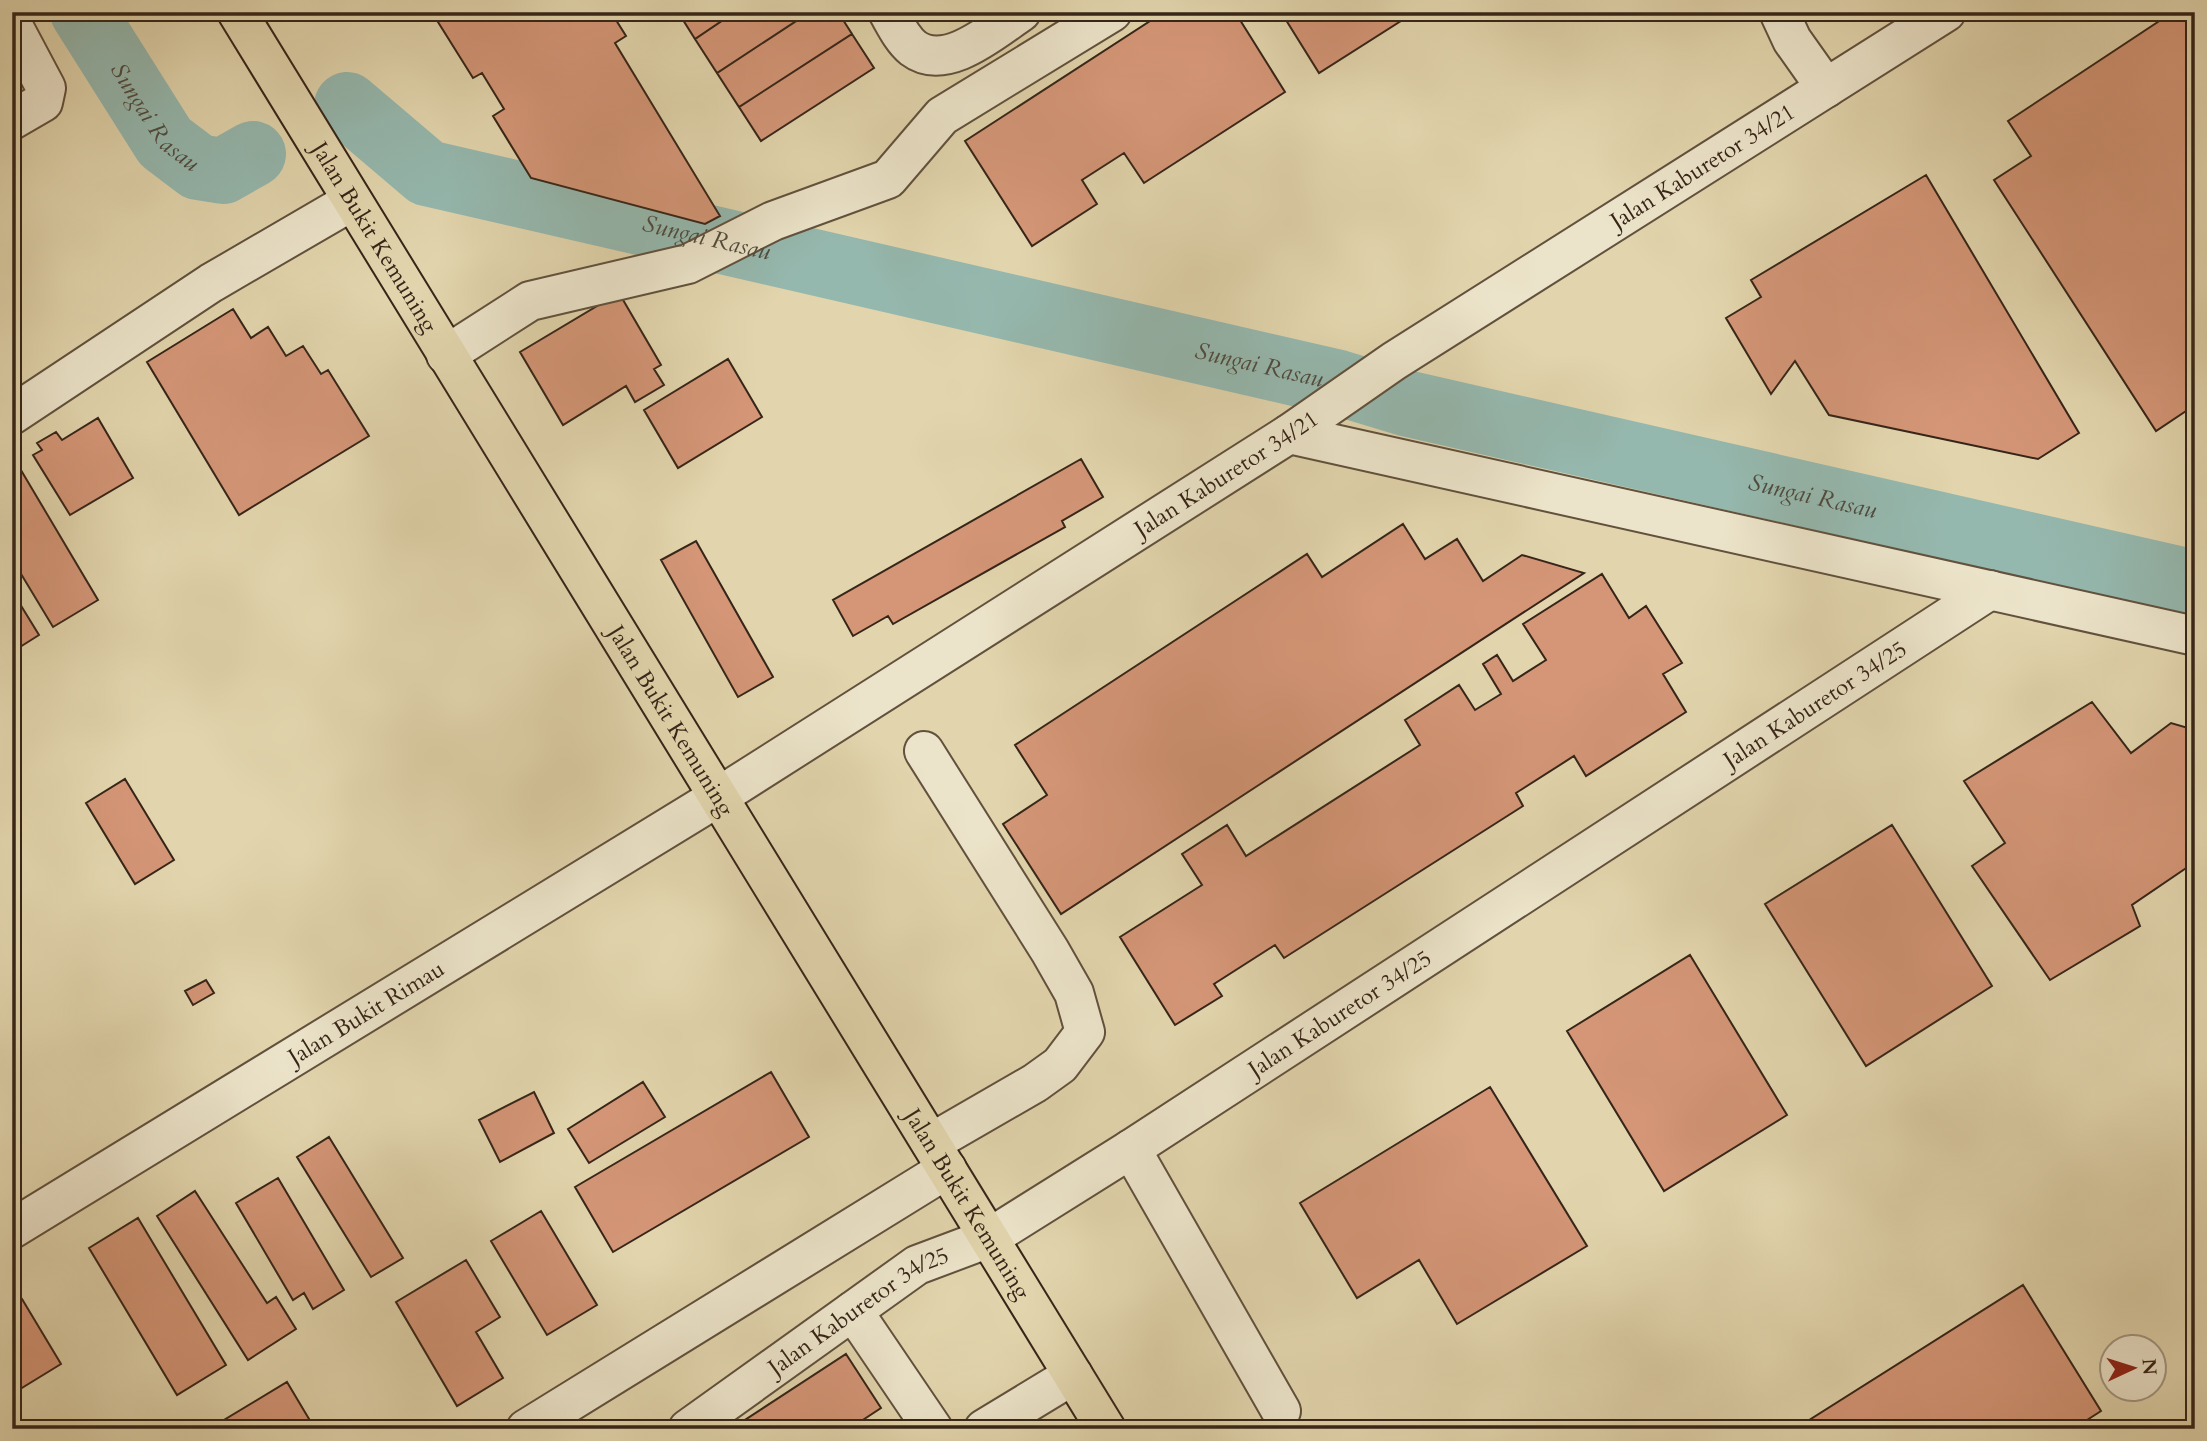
<svg xmlns="http://www.w3.org/2000/svg" width="2207" height="1441" font-family="Cardo,serif">
<style>
.lines{fill:none;stroke-linecap:round;stroke-linejoin:round}
.river{stroke:#95b8ae;stroke-width:66}
.building{fill:#d49677;stroke:#362518;stroke-width:2}
.minor-casing{stroke:#61513d;stroke-width:42}
.major-casing{stroke:#362518;stroke-width:42}
.minor{stroke:#ece4ca;stroke-width:38}
.major{stroke:#e2d5ad;stroke-width:38}
.labels{text-anchor:middle;dominant-baseline:central;stroke-width:5;stroke-linejoin:round;paint-order:stroke}
.street-label{font-size:23px;fill:#362518;stroke:#ece4ca}
.water-label{font-size:24px;font-style:italic;fill:#4e4a3e;stroke:#ece4ca}
</style>
<rect width="100%" height="100%" fill="#e2d5ad"/>
<filter id="stains"><feTurbulence type="fractalNoise" baseFrequency=".00286" numOctaves="4"/><feColorMatrix values="0 0 0 0 .2 0 0 0 0 .09 0 0 0 0 .02 0 0 0 .5 -.17"/></filter>
<radialGradient id="worn" r=".72"><stop offset=".6" stop-color="#630" stop-opacity="0"/><stop offset="1" stop-color="#630" stop-opacity=".3"/></radialGradient>
<g class="lines">
<g class="river">
<path id="s1" d="M83 12 165 142 198 167 223 171 253 154"/>
<path id="s2" d="M347 105 427 173 1339 383 1405 403 2195 583"/>
</g>
</g>
<path class="building" d="M436 12H611L626 36 615 43 720 216 705 224 531 178 493 116 504 109 482 73 473 78 433 14Z
M678 12H735L695 39Z
M735 12H810L717 73 695 39Z
M810 12H838L852 34 739 107 717 73Z
M1164 12H1235L1285 92 1144 183 1124 153 1082 180 1097 204 1032 246 965 141Z
M1281 12H1415L1319 73Z
M2173 12H2195V405L2156 431 1994 180 2031 156 2008 121Z
M852 34 874 68 761 141 739 107Z
M1926 175 2079 433 2038 459 1829 415 1795 361 1771 394 1726 318 1761 297 1751 280Z
M619 293 661 365 654 369 664 385 635 402 626 386 563 425 520 352Z
M233 309 251 338 268 327 286 356 303 346 321 374 328 370 369 436 239 515 147 362Z
M728 359 762 417 678 468 644 410Z
M98 418 133 478 70 515 33 455 42 450 37 443 56 432 62 440Z
M12 455 98 600 53 627 12 559Z
M1081 459 1103 497 1062 521 1065 527 893 624 888 616 853 636 833 600Z
M1403 524 1425 559 1457 539 1483 581 1522 555 1584 573 1061 914 1003 824 1047 795 1015 745 1307 554 1322 577Z
M696 541 773 677 738 697 661 560Z
M1602 574 1629 618 1646 606 1682 663 1663 674 1686 712 1586 776 1574 756 1516 793 1523 806 1284 958 1275 945 1214 984 1222 996 1175 1025 1120 937 1202 885 1182 854 1227 825 1246 856 1420 745 1405 720 1459 685 1475 710 1501 694 1483 664 1497 655 1513 681 1546 660 1523 624Z
M12 591 39 635 12 652Z
M2092 702 2131 753 2171 723 2195 730V862L2132 905 2140 926 2050 980 1972 866 2005 843 1964 781Z
M125 779 174 860 135 884 86 803Z
M1892 825 1992 986 1866 1066 1765 904Z
M1690 955 1787 1115 1664 1191 1567 1031Z
M206 980 214 993 193 1005 185 991Z
M771 1072 809 1137 613 1252 575 1187Z
M643 1082 665 1117 589 1163 568 1129Z
M1490 1087 1587 1246 1457 1324 1419 1260 1357 1298 1300 1203Z
M534 1092 554 1133 500 1162 479 1120Z
M329 1137 403 1258 371 1277 297 1157Z
M278 1178 344 1290 313 1309 304 1293 293 1300 236 1203Z
M195 1191 267 1303 276 1297 296 1329 248 1360 157 1216Z
M541 1211 597 1305 547 1335 491 1241Z
M138 1218 226 1365 177 1395 89 1248Z
M466 1260 500 1317 476 1332 503 1378 457 1406 396 1302Z
M2023 1285 2101 1411 2073 1429H1795Z
M22 1299 61 1364 12 1394V1305Z
M846 1354 881 1408 849 1429H731Z
M287 1382 315 1429H209Z"/>
<g class="lines">
<g class="minor-casing">
<g id="minor">
<path d="M888 12C895 24 902 39 913 48 946 73 994 30 1021 12"/>
<path d="M1779 12 1792 40 1826 88"/>
<path d="M12 24 46 88 43 102 12 120"/>
<path d="M446 355 530 301 688 264 773 221 888 179 942 116 1112 12"/>
<path d="M12 415 211 283 352 201"/>
<path d="M1289 434 2195 636"/>
<path d="M924 751 1050 951 1074 993 1085 1032 1060 1065 1035 1083 931 1143"/>
<path d="M1131 1149 1281 1411"/>
<path id="s3" d="M12 1229 718 797 1289 434 1394 361 1946 12"/>
<path d="M853 1311 933 1429"/>
<path d="M526 1429 947 1169"/>
<path id="s4" d="M688 1429 917 1265 989 1238 1131 1149 1990 590"/>
<path d="M984 1429 1073 1375"/>
</g>
</g>
<g class="major-casing">
<g id="major">
<path id="s5" d="M237 12 1106 1429"/>
</g>
</g>
<use href="#minor" class="minor"/>
<use href="#major" class="major"/>
</g>
<g class="labels">
<g class="street-label">
<text stroke="none"><textPath href="#s3" startOffset="1997">Jalan Kaburetor 34/21</textPath></text>
<text stroke="none"><textPath href="#s5" startOffset="264">Jalan Bukit Kemuning</textPath></text>
<text stroke="none"><textPath href="#s3" startOffset="1430">Jalan Kaburetor 34/21</textPath></text>
<text stroke="none"><textPath href="#s4" startOffset="1342">Jalan Kaburetor 34/25</textPath></text>
<text stroke="none"><textPath href="#s5" startOffset="831">Jalan Bukit Kemuning</textPath></text>
<text stroke="none"><textPath href="#s3" startOffset="415">Jalan Bukit Rimau</textPath></text>
<text stroke="none"><textPath href="#s4" startOffset="775">Jalan Kaburetor 34/25</textPath></text>
<text stroke="none"><textPath href="#s5" startOffset="1398">Jalan Bukit Kemuning</textPath></text>
<text stroke="none"><textPath href="#s4" startOffset="208">Jalan Kaburetor 34/25</textPath></text>
</g>
<g class="water-label">
<text stroke="none"><textPath href="#s1" startOffset="128">Sungai Rasau</textPath></text>
<text stroke="none"><textPath href="#s2" startOffset="392">Sungai Rasau</textPath></text>
<text stroke="none"><textPath href="#s2" startOffset="959">Sungai Rasau</textPath></text>
<text stroke="none"><textPath href="#s2" startOffset="1528">Sungai Rasau</textPath></text>
</g>
</g>
<rect width="2207" height="1441" fill="none" stroke="#e2d5ad" stroke-width="42"/>
<rect x="14" y="14" width="2179" height="1413" fill="none" stroke="#362518" stroke-width="3.5"/>
<rect x="21" y="21" width="2165" height="1399" fill="none" stroke="#362518" stroke-width="2"/>
<g transform="translate(2133 1368) rotate(86)"><circle r="33" fill="#ece4ca" stroke="#a39883" stroke-width="2"/>
<path d="M0-5L12 26L0 18L-12 26Z" fill="#8f2418"/>
<text y="-10" font-size="19" font-weight="bold" text-anchor="middle" fill="#362518">N</text>
</g>
<rect width="100%" height="100%" filter="url(#stains)"/>
<rect width="100%" height="100%" fill="url(#worn)"/>
</svg>
